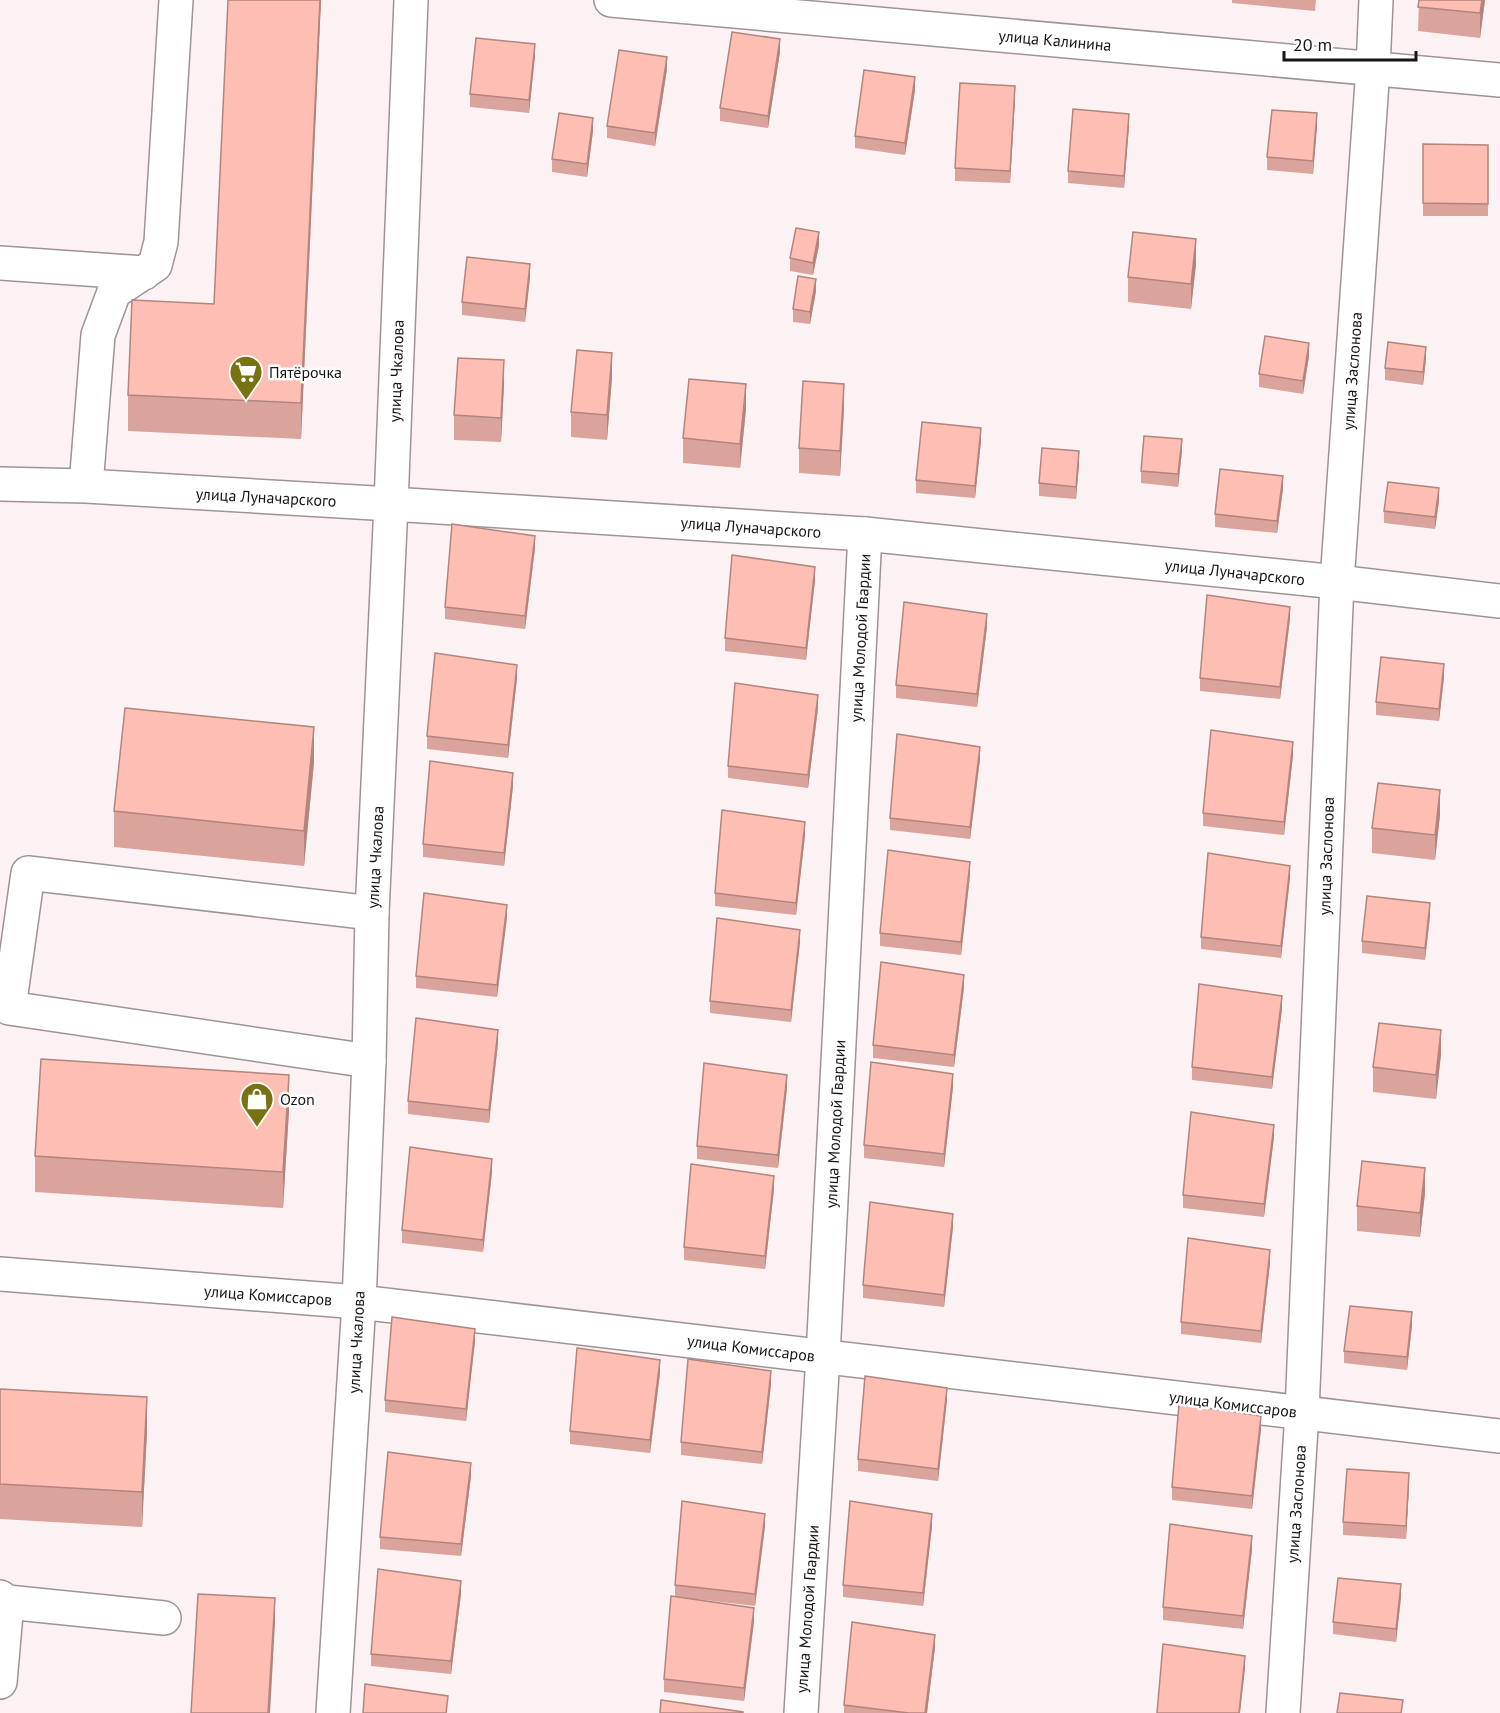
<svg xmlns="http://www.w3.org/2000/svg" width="1500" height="1713" font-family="'PT Sans',sans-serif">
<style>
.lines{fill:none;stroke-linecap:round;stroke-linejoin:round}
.minor-casing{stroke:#9e9496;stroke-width:36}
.major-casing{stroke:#9e9496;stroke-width:36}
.minor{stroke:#fff;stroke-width:33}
.major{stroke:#fff;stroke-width:33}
.wall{fill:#daa39b}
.shaded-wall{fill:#b2857e}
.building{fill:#febeb4;stroke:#b2857e;stroke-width:1.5}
.labels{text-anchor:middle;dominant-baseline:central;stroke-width:5;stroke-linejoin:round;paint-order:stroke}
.street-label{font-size:16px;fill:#191616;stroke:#fff}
.poi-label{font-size:16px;fill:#191616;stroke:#fff;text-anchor:start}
</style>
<rect width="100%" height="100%" fill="#fcf2f3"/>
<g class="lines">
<g class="minor-casing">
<path id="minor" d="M611 0 1500 80
M0 263 144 273
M0 484 86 486 391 504 411 0
M86 486 98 335 114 292 155 265 161 242 176 0
M369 1061 9 1008 28 873 372 913
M0 1597 7 1602 0 1682
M7 1602 164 1618
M333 1713 359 1302
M801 1713 823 1356 865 534
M1283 1713 1302 1412 1337 582 1373 68 1376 0"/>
</g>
<g class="major-casing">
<path id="major" d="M0 1274 359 1302 1500 1436
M359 1302 369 1061 372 913 391 504 865 534 1337 582 1500 601"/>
</g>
<use href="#minor" class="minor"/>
<use href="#major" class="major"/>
</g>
<path class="wall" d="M321 0 301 439 128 431V395L214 304Z
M1232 0H1316L1315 11 1232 3Z
M1419 0H1485L1480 38 1418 31Z
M780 52 768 128 720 121V108Z
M535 56 529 113 470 107V94Z
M667 69 655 146 607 138V126Z
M915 90 905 155 855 148V136Z
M1015 99 1010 183 955 181V168Z
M1129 126 1124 188 1068 183V171Z
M1317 126 1313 174 1267 170V157Z
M593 131 587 177 552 172V159Z
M1423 144 1488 145V216H1423Z
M819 245 813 275 790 271V258Z
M1196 264 1191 309 1128 302V277Z
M530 277 525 322 462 315V302Z
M816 291 810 324 793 322V309Z
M1309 356 1303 394 1259 387V374Z
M1426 359 1423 385 1385 380V368Z
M612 377 607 440 571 437V412Z
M504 385 501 442 454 440V415Z
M844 408 840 476 799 473V448Z
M746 409 740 468 683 463V438Z
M981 441 975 498 916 493V480Z
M1182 451 1178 487 1141 483V471Z
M1079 464 1076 499 1039 496V483Z
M1283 489 1277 533 1215 527V514Z
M1439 501 1435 529 1384 523V511Z
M535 548 525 629 445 619V607Z
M815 580 806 660 725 651V638Z
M1290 619 1280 699 1200 691V678Z
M987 627 977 707 896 698V685Z
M1444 677 1439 721 1376 715V702Z
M517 678 508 758 427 749V736Z
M818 708 808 788 728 778V766Z
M1293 755 1284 835 1203 826V813Z
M980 759 970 839 890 830V818Z
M314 762 304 866 114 847V811Z
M513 786 504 866 423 857V844Z
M1440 815 1435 860 1372 853V828Z
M805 835 796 915 715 906V893Z
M970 875 961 955 880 946V933Z
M1290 878 1281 958 1201 949V937Z
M1430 916 1425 960 1362 953V941Z
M507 917 497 997 416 988V976Z
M800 942 791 1022 710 1013V1001Z
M964 987 954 1067 873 1058V1045Z
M1282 1009 1272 1089 1192 1080V1067Z
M498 1043 489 1123 408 1114V1101Z
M1441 1054 1436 1099 1373 1092V1067Z
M953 1087 944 1167 864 1158V1145Z
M787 1088 778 1168 697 1159V1146Z
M289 1110 283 1208 35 1192V1156Z
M1274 1137 1264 1217 1183 1208V1195Z
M492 1172 483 1252 402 1243V1230Z
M774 1189 765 1269 684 1260V1247Z
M1425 1193 1420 1237 1357 1231V1206Z
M953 1227 944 1307 863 1298V1285Z
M1270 1263 1261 1343 1181 1334V1322Z
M1412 1325 1407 1370 1344 1363V1351Z
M475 1341 466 1421 385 1412V1400Z
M660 1373 650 1453 570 1444V1431Z
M771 1384 762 1464 681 1455V1442Z
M0 1389 147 1432 142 1527 0 1519Z
M947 1400 938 1481 858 1471V1459Z
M1261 1429 1252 1509 1172 1500V1487Z
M471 1476 461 1556 380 1549V1537Z
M1409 1486 1406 1539 1343 1535V1522Z
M765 1526 755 1606 696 1599 754 1621 744 1701 664 1692V1679L675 1596V1585Z
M932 1526 923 1606 843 1597V1585Z
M1252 1549 1243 1629 1163 1620V1607Z
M461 1594 451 1674 371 1666V1654Z
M1401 1597 1396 1642 1333 1634V1622Z
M935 1647 927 1713H844V1705Z"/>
<path class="shaded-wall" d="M320 0H321L301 439V403Z
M1482 0H1485L1480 38V13Z
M780 39V52L768 128V116Z
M535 44V56L529 113V100Z
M667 57V69L655 146V133Z
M915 77V90L905 155V143Z
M1015 86V99L1010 183V171Z
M1317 113V126L1313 174V161Z
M1129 114V126L1124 188V176Z
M593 118V131L587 177V164Z
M819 232V245L813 275V263Z
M1196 239V264L1191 309V284Z
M530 264V277L525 322V309Z
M816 279V291L810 324V312Z
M1309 343V356L1303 394V381Z
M1426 347V359L1423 385V372Z
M612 353V377L607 440V415Z
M504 360V385L501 442V418Z
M746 384V409L740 468V444Z
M844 384V408L840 476V451Z
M981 428V441L975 498V486Z
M1182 439V451L1178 487V474Z
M1079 451V464L1076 499V487Z
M1283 476V489L1277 533V521Z
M1439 488V501L1435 529V517Z
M535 536V548L525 629V616Z
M815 567V580L806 660V648Z
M1290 607V619L1280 699V687Z
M987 614V627L977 707V694Z
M1444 664V677L1439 721V709Z
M517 665V678L508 758V745Z
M818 695V708L808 788V775Z
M314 727V762L304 866V831Z
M1293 742V755L1284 835V822Z
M980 747V759L970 839V827Z
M513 773V786L504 866V853Z
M1440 790V815L1435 860V835Z
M805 822V835L796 915V903Z
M970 862V875L961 955V942Z
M1290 866V878L1281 958V946Z
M1430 903V916L1425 960V948Z
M507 905V917L497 997V985Z
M800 930V942L791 1022V1010Z
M964 975V987L954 1067V1055Z
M1282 996V1009L1272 1089V1077Z
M498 1030V1043L489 1123V1110Z
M1441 1030V1054L1436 1099V1075Z
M953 1074V1087L944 1167V1154Z
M289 1075V1110L283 1208V1172Z
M787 1075V1088L778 1168V1155Z
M1274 1125V1137L1264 1217V1204Z
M492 1159V1172L483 1252V1240Z
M1425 1168V1193L1420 1237V1213Z
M774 1176V1189L765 1269V1256Z
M953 1214V1227L944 1307V1295Z
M1270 1250V1263L1261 1343V1331Z
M1412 1312V1325L1407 1370V1357Z
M475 1329V1341L466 1421V1409Z
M660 1360V1373L650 1453V1440Z
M771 1371V1384L762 1464V1452Z
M947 1388V1400L938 1481V1469Z
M147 1397V1432L142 1527V1492Z
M1261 1416V1429L1252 1509V1496Z
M471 1463V1476L461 1556V1544Z
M1409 1473V1486L1406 1539V1526Z
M765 1514V1526L755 1606V1594Z
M932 1514V1526L923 1606V1593Z
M1252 1536V1549L1243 1629V1616Z
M461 1581V1594L451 1674V1661Z
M1401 1584V1597L1396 1642V1629Z
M275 1598V1623L270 1713H268Z
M754 1608V1621L744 1701V1688Z
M935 1635V1647L927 1713H925Z
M1245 1656V1669L1240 1713H1239Z"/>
<path class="building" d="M228 0H320L301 403 128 395 132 300 214 304Z
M1419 0H1482L1480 13 1418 7Z
M732 32 780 39 768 116 720 108Z
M476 38 535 44 529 100 470 94Z
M619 50 667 57 655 133 607 126Z
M864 70 915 77 905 143 855 136Z
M960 83 1015 86 1010 171 955 168Z
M1073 109 1129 114 1124 176 1068 171Z
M1272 110 1317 113 1313 161 1267 157Z
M559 113 593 118 587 164 552 159Z
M1423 144 1488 145V204L1423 203Z
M796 228 819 232 813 263 790 258Z
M1133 232 1196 239 1191 284 1128 277Z
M467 257 530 264 525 309 462 302Z
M798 276 816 279 810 312 793 309Z
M1265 336 1309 343 1303 381 1259 374Z
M1388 342 1426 347 1423 372 1385 368Z
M577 350 612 353 607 415 571 412Z
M458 358 504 360 501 418 454 415Z
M689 379 746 384 740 444 683 438Z
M803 381 844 384 840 451 799 448Z
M922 422 981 428 975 486 916 480Z
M1144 436 1182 439 1178 474 1141 471Z
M1042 448 1079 451 1076 487 1039 483Z
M1220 469 1283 476 1277 521 1215 514Z
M1388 482 1439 488 1435 517 1384 511Z
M452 524 535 536 525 616 445 607Z
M732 555 815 567 806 648 725 638Z
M1207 595 1290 607 1280 687 1200 678Z
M904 602 987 614 977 694 896 685Z
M435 653 517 665 508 745 427 736Z
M1381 657 1444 664 1439 709 1376 702Z
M735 683 818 695 808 775 728 766Z
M125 708 314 727 304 831 114 811Z
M1211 730 1293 742 1284 822 1203 813Z
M897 734 980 747 970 827 890 818Z
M430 761 513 773 504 853 423 844Z
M1378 783 1440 790 1435 835 1372 828Z
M722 810 805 822 796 903 715 893Z
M888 850 970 862 961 942 880 933Z
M1208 853 1290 866 1281 946 1201 937Z
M424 893 507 905 497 985 416 976Z
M1367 896 1430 903 1425 948 1362 941Z
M717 918 800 930 791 1010 710 1001Z
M881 962 964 975 954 1055 873 1045Z
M1199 984 1282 996 1272 1077 1192 1067Z
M416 1018 498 1030 489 1110 408 1101Z
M1379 1023 1441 1030 1436 1075 1373 1067Z
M41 1059 289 1075 283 1172 35 1156Z
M871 1062 953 1074 944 1154 864 1145Z
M704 1063 787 1075 778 1155 697 1146Z
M1191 1112 1274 1125 1264 1204 1183 1195Z
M410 1147 492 1159 483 1240 402 1230Z
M1362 1161 1425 1168 1420 1213 1357 1206Z
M691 1164 774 1176 765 1256 684 1247Z
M870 1202 953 1214 944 1295 863 1285Z
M1188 1238 1270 1250 1261 1331 1181 1322Z
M1350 1306 1412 1312 1407 1357 1344 1351Z
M392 1317 475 1329 466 1409 385 1400Z
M577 1348 660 1360 650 1440 570 1431Z
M688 1359 771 1371 762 1452 681 1442Z
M865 1376 947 1388 938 1469 858 1459Z
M0 1389 147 1397 142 1492 0 1484Z
M1179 1404 1261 1416 1252 1496 1172 1487Z
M388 1452 471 1463 461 1544 380 1537Z
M1347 1469 1409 1473 1406 1526 1343 1522Z
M682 1501 765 1514 755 1594 675 1585Z
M850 1501 932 1514 923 1593 843 1585Z
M1170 1524 1252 1536 1243 1616 1163 1607Z
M378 1569 461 1581 451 1661 371 1654Z
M1338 1578 1401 1584 1396 1629 1333 1622Z
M198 1594 275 1598 268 1713H191Z
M671 1596 754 1608 744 1688 664 1679Z
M852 1622 935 1635 925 1713H909L844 1705Z
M1163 1644 1245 1656 1239 1713H1157Z
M365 1684 448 1696 446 1713H363Z
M1340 1693 1403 1700 1401 1713H1337Z
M661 1700 743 1712V1713H660Z"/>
<defs>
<g id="supermarket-pin" transform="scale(1.725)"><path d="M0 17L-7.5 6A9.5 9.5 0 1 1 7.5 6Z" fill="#797213" stroke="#fff"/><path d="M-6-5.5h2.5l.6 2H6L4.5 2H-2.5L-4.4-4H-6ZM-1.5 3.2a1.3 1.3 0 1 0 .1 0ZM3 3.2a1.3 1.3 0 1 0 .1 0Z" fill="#fff"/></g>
<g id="shop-pin" transform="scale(1.725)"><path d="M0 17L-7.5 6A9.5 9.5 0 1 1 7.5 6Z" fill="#797213" stroke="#fff"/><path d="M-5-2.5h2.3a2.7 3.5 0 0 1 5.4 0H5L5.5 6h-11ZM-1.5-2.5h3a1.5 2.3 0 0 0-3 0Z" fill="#fff"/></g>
</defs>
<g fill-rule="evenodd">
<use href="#supermarket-pin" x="246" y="372"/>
<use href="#shop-pin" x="257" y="1099"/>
</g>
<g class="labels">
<g class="street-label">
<text transform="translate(1055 40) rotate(5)">улица Калинина</text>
<text transform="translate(396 371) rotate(-88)">улица Чкалова</text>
<text transform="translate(1352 371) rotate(-86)">улица Заслонова</text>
<text transform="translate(266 497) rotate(3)">улица Луначарского</text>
<text transform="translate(751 527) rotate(4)">улица Луначарского</text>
<text transform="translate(1235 572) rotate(6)">улица Луначарского</text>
<text transform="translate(860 638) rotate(-87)">улица Молодой Гвардии</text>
<text transform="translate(1326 856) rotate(-88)">улица Заслонова</text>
<text transform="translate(375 857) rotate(-87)">улица Чкалова</text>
<text transform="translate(835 1124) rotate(-87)">улица Молодой Гвардии</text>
<text transform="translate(268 1295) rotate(4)">улица Комиссаров</text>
<text transform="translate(356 1342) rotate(-87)">улица Чкалова</text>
<text transform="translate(751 1348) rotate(7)">улица Комиссаров</text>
<text transform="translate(1233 1404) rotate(7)">улица Комиссаров</text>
<text transform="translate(1296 1504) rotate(-86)">улица Заслонова</text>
<text transform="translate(807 1609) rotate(-86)">улица Молодой Гвардии</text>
</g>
<g class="poi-label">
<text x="269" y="372">Пятёрочка</text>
<text x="280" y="1099">Ozon</text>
</g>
</g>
<path d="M1284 51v9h132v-9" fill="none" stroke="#191616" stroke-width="3"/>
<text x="1293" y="51" font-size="18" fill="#191616" stroke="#ffffff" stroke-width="4.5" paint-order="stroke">20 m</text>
</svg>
